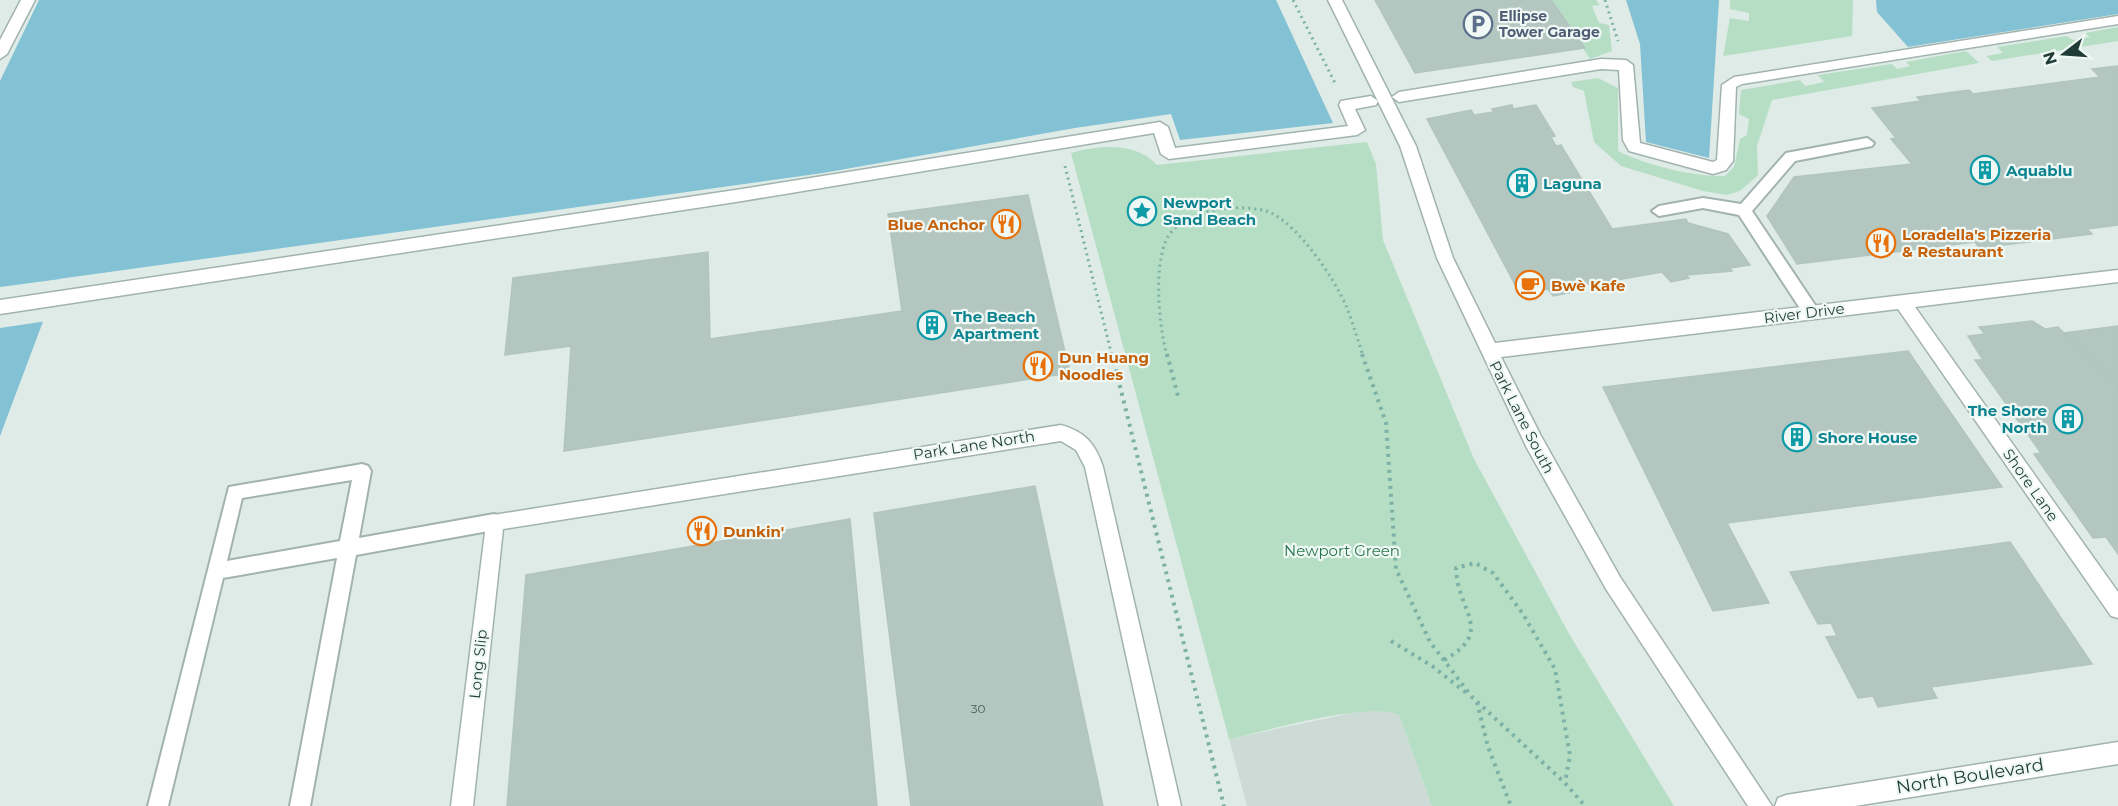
<svg xmlns="http://www.w3.org/2000/svg" width="2118" height="806" font-family="Montserrat,sans-serif">
<style>
.built{fill:#cddbd6}
.green{fill:#b6dec4}
.water{fill:#83c1d4}
.pier{fill:#dfebe7}
.building{fill:#b4c6c0;stroke:#b1c5be;stroke-width:1.5}
.lines{fill:none;stroke-linecap:round;stroke-linejoin:round}
.service-casing{stroke:#a2b3af;stroke-width:4}
.pedestrian-casing{stroke:#a2b3af;stroke-width:3}
.minor-casing{stroke:#a2b3af;stroke-width:3}
.path-far1{stroke:#7db1a5;stroke-width:3;stroke-dasharray:2 4;stroke-linecap:butt}
.path{stroke:#7db1a5;stroke-width:4;stroke-dasharray:3 5;stroke-linecap:butt}
.service{fill:#fff;fill-rule:evenodd}
.pedestrian{fill:#fff;fill-rule:evenodd}
.minor{fill:#fff;fill-rule:evenodd}
.labels{text-anchor:middle;dominant-baseline:central;stroke-width:4.5;stroke-linejoin:round;paint-order:stroke}
.number-label{font-size:12px;fill:#445e59}
.far-service-label{font-size:14px;font-weight:bold;fill:#4e5e75;stroke:#eff8f4;text-anchor:start}
.culture-label{font-size:15px;font-weight:bold;fill:#0d838f;stroke:#eff8f4;text-anchor:start}
.food-label{font-size:15px;font-weight:bold;fill:#c56008;stroke:#eff8f4;text-anchor:start}
.street-label{font-size:15px;fill:#1f3c37;stroke:#eff8f4}
.park-label{font-size:15px;fill:#27754c;stroke:#eff8f4}
.near-street-label{font-size:18px;fill:#1f3c37;stroke:#eff8f4}
</style>
<rect width="100%" height="100%" fill="#dfebe7"/>
<path class="built" d="M1361 711H1389L1399 715 1432 806H1247L1229 739Z"/>
<path class="green" d="M1551 0H1596L1600 5 1592 6 1599 23 1609 25 1612 51 1590 59Z
M1730 0H1853L1852 36 1723 56 1730 18 1749 21V13L1730 9Z
M2118 27V41L1992 61 1986 56 2003 53 1997 47 2067 36 2073 40 2090 37 2085 33Z
M1966 51 1979 63 1772 100 1757 146 1758 175 1740 191 1727 195 1703 191 1621 166 1594 142 1584 91 1573 87 1571 82 1598 78 1618 88V151C1645 165 1694 177 1725 176L1734 167 1740 139 1747 135 1749 119 1739 114 1741 90 1800 80 1805 86 1824 82 1818 75 1892 64 1897 69 1910 66 1906 62Z
M1367 142 1376 164 1383 240 1474 459 1568 632 1674 806H1432L1399 715C1367 701 1267 731 1229 739L1071 153C1100 145 1136 142 1157 165Z"/>
<path class="water" d="M39 0H1276L1333 123 1180 140 1171 114 1075 128 823 173 59 279 0 436V81Z
M1626 0H1719L1709 158 1646 142 1640 44Z
M1876 0H2118V14L1908 47 1877 12Z"/>
<path class="pier" d="M219 258 218 261 61 281 47 321 0 328V287Z"/>
<path class="building" d="M1375 0H1551L1585 48 1415 73Z
M2118 66V225L2087 229 2092 234 1979 248 1975 242 1797 264 1767 216 1794 177 1912 164 1891 139 1896 138 1872 108 1921 101 1917 97 1969 90 1973 94 2100 77 2092 69Z
M1512 105 1513 109 1536 105 1555 136 1551 137 1556 146 1561 145 1612 229 1686 219 1688 223 1728 234 1750 265 1730 268 1732 271 1686 275 1689 278 1671 282 1662 272 1611 281 1614 286 1595 290 1592 283 1571 287 1574 292 1553 296 1548 289 1520 294 1427 119 1471 110 1474 115 1494 112 1492 109Z
M1028 195 1070 373 564 451 571 346 505 355 513 278 708 252 710 339 902 311 888 214Z
M2032 321 2045 329 2058 327 2118 386V554L2106 537 2093 538 2034 454 2041 453 1975 360H1983L1968 336 1985 334 1979 327Z
M2118 326V386L2063 333Z
M1908 351 2002 487 1727 523 1769 603 1713 611 1603 387Z
M1035 486 1103 806H911L874 513Z
M850 519 877 806H507L526 575Z
M2010 542 2092 664 1931 687 1937 698 1878 707 1873 696 1858 698 1826 637 1837 636 1831 623 1818 624 1790 572Z"/>
<g class="lines">
<g class="service-casing">
<path id="service" d="M1867 138 1874 143 1872 146 1795 161 1752 211 1817 308 1819 312 1817 316H1805L1739 215 1703 208 1659 216 1652 211 1659 206 1703 198 1741 204 1786 153Z
M362 464 368 466 371 471 359 538 494 514 500 516 503 522 500 528 494 530 356 555 310 806H290L337 558 223 578 168 806H148L229 487ZM352 480 340 541 227 561 242 498Z"/>
</g>
<g class="pedestrian-casing">
<path id="pedestrian" d="M21 0H35L7 54 0 59V40Z
M2118 16V24L1742 84 1736 87 1733 161 1726 170 1713 174 1629 151 1623 140 1619 70 1601 69 1399 102 1392 97 1399 92 1601 59 1626 60 1633 65 1640 143 1713 162 1717 160 1722 85 1734 77Z
M1371 96 1378 101 1376 105 1355 109 1365 130 1357 135 1169 159 1161 154 1154 133 742 201 0 314V300L742 189 1160 122 1168 127 1175 148 1348 126 1339 105 1341 101Z"/>
</g>
<g class="minor-casing">
<path id="minor" d="M1328 0H1342L1416 146 1453 258 1495 343 2118 270V282L1915 307 2118 592V618L2111 616 1898 309 1501 357 1541 436 1620 577 1772 806H1748L1606 589 1527 448 1437 258 1400 146Z
M1061 425C1085 432 1095 443 1103 467L1181 806H1159L1085 467 1076 450 1061 441 503 529 473 806H451L487 516Z
M2118 742V764L1855 806H1775L1778 798 1786 795Z"/>
</g>
<path class="path-far1" d="M1293 0 1336 85
M1605 0 1618 41
M1065 166 1112 356
M1167 356C1159 326 1154 272 1165 243 1172 222 1202 212 1221 209 1234 207 1259 207 1271 213 1299 226 1335 279 1347 308 1353 324 1358 340 1363 356"/>
<path class="path" d="M1112 354 1224 806
M1167 354 1179 400
M1362 354 1386 423 1396 569 1430 642 1472 697 1565 783 1585 806
M1391 641 1432 666 1469 695
M1444 660C1496 631 1457 612 1456 568L1475 563 1493 573 1523 614 1555 669 1570 756 1565 782
M1477 702 1488 747 1511 806"/>
<use href="#service" class="service"/>
<use href="#pedestrian" class="pedestrian"/>
<use href="#minor" class="minor"/>
</g>
<defs>
<g id="parking-ring" transform="scale(1.5)"><circle r="9.5" fill="#eff8f4" stroke="#5c6f8a" stroke-width="1.5"/><path d="M-3.5-5.5H1a3.5 3.5 0 0 1 0 7H-1V5.5H-3.5ZM-1-3.4V-.6H.8a1.4 1.4 0 0 0 0-2.8Z" fill="#5c6f8a"/></g>
<g id="building-ring" transform="scale(1.5)"><circle r="9.5" fill="#eff8f4" stroke="#0f9aa8" stroke-width="1.5"/><path d="M-4-6H4V6H1V3H-1V6H-4ZM-2.5-4.3h1.7v1.8h-1.7ZM.8-4.3h1.7v1.8H.8ZM-2.5-1h1.7V.8h-1.7ZM.8-1h1.7V.8H.8Z" fill="#0f9aa8"/></g>
<g id="sight-ring" transform="scale(1.5)"><circle r="9.5" fill="#eff8f4" stroke="#0f9aa8" stroke-width="1.5"/><path d="M0-6L1.8-2.2L6-1.7L2.9 1.2L3.7 5.4L0 3.3L-3.7 5.4L-2.9 1.2L-6-1.7L-1.8-2.2Z" fill="#0f9aa8"/></g>
<g id="restaurant-ring" transform="scale(1.5)"><circle r="9.5" fill="#eff8f4" stroke="#e8710a" stroke-width="1.5"/><path d="M-5-6h1v4h1v-4h1v4h1v-4h1v5L-1.5 .5V6h-2V.5L-5-1ZM5-6V6H3V1.5H1.5Q1.5-4 5-6Z" fill="#e8710a"/></g>
<g id="cafe-ring" transform="scale(1.5)"><circle r="9.5" fill="#eff8f4" stroke="#e8710a" stroke-width="1.5"/><path d="M-5.5-4.5H6V0H3Q3 3.5 0 3.5H-2.5Q-5.5 3.5-5.5 0ZM3-3.2v2h1.7v-2ZM-6 4.5H4V6H-6Z" fill="#e8710a"/></g>
</defs>
<g fill-rule="evenodd">
<use href="#parking-ring" x="1478" y="24"/>
<use href="#building-ring" x="1985" y="170"/>
<use href="#building-ring" x="1522" y="183"/>
<use href="#sight-ring" x="1142" y="211"/>
<use href="#restaurant-ring" x="1006" y="224"/>
<use href="#restaurant-ring" x="1881" y="243"/>
<use href="#cafe-ring" x="1530" y="285"/>
<use href="#building-ring" x="932" y="325"/>
<use href="#restaurant-ring" x="1038" y="366"/>
<use href="#building-ring" x="2068" y="419"/>
<use href="#building-ring" x="1797" y="437"/>
<use href="#restaurant-ring" x="702" y="531"/>
</g>
<g class="labels">
<g class="number-label">
<text x="978" y="708">30</text>
</g>
<g class="far-service-label">
<text x="1499" y="16">Ellipse<tspan x="1499" dy="16">Tower Garage</tspan></text>
</g>
<g class="culture-label">
<text x="2006" y="170">Aquablu</text>
<text x="1543" y="183">Laguna</text>
<text x="1163" y="202">Newport<tspan x="1163" dy="17">Sand Beach</tspan></text>
<text x="953" y="316">The Beach<tspan x="953" dy="17">Apartment</tspan></text>
<text x="2047" y="410" text-anchor="end">The Shore<tspan x="2047" dy="17">North</tspan></text>
<text x="1818" y="437">Shore House</text>
</g>
<g class="food-label">
<text x="985" y="224" text-anchor="end">Blue Anchor</text>
<text x="1902" y="234">Loradella's Pizzeria<tspan x="1902" dy="17">&amp; Restaurant</tspan></text>
<text x="1551" y="285">Bwè Kafe</text>
<text x="1059" y="357">Dun Huang<tspan x="1059" dy="17">Noodles</tspan></text>
<text x="723" y="531">Dunkin'</text>
</g>
<g class="street-label">
<text transform="translate(1804 313) rotate(-7)">River Drive</text>
<text transform="translate(1522 417) rotate(63)">Park Lane South</text>
<text transform="translate(974 445) rotate(-9)">Park Lane North</text>
<text transform="translate(2031 485) rotate(55)">Shore Lane</text>
<text transform="translate(478 664) rotate(-84)">Long Slip</text>
</g>
<g class="park-label">
<text x="1342" y="550">Newport Green</text>
</g>
<g class="near-street-label">
<text transform="translate(1970 776) rotate(-9)">North Boulevard</text>
</g>
</g>
<g transform="translate(2064 54) rotate(253)" stroke="#eff8f4" stroke-width="4.5" paint-order="stroke">
<path d="M0-4.5L10 22L0 15L-10 22Z" fill="#1f3c37"/>
<text y="-9" font-size="16" font-weight="bold" text-anchor="middle" fill="#1f3c37">N</text>
</g>
</svg>
